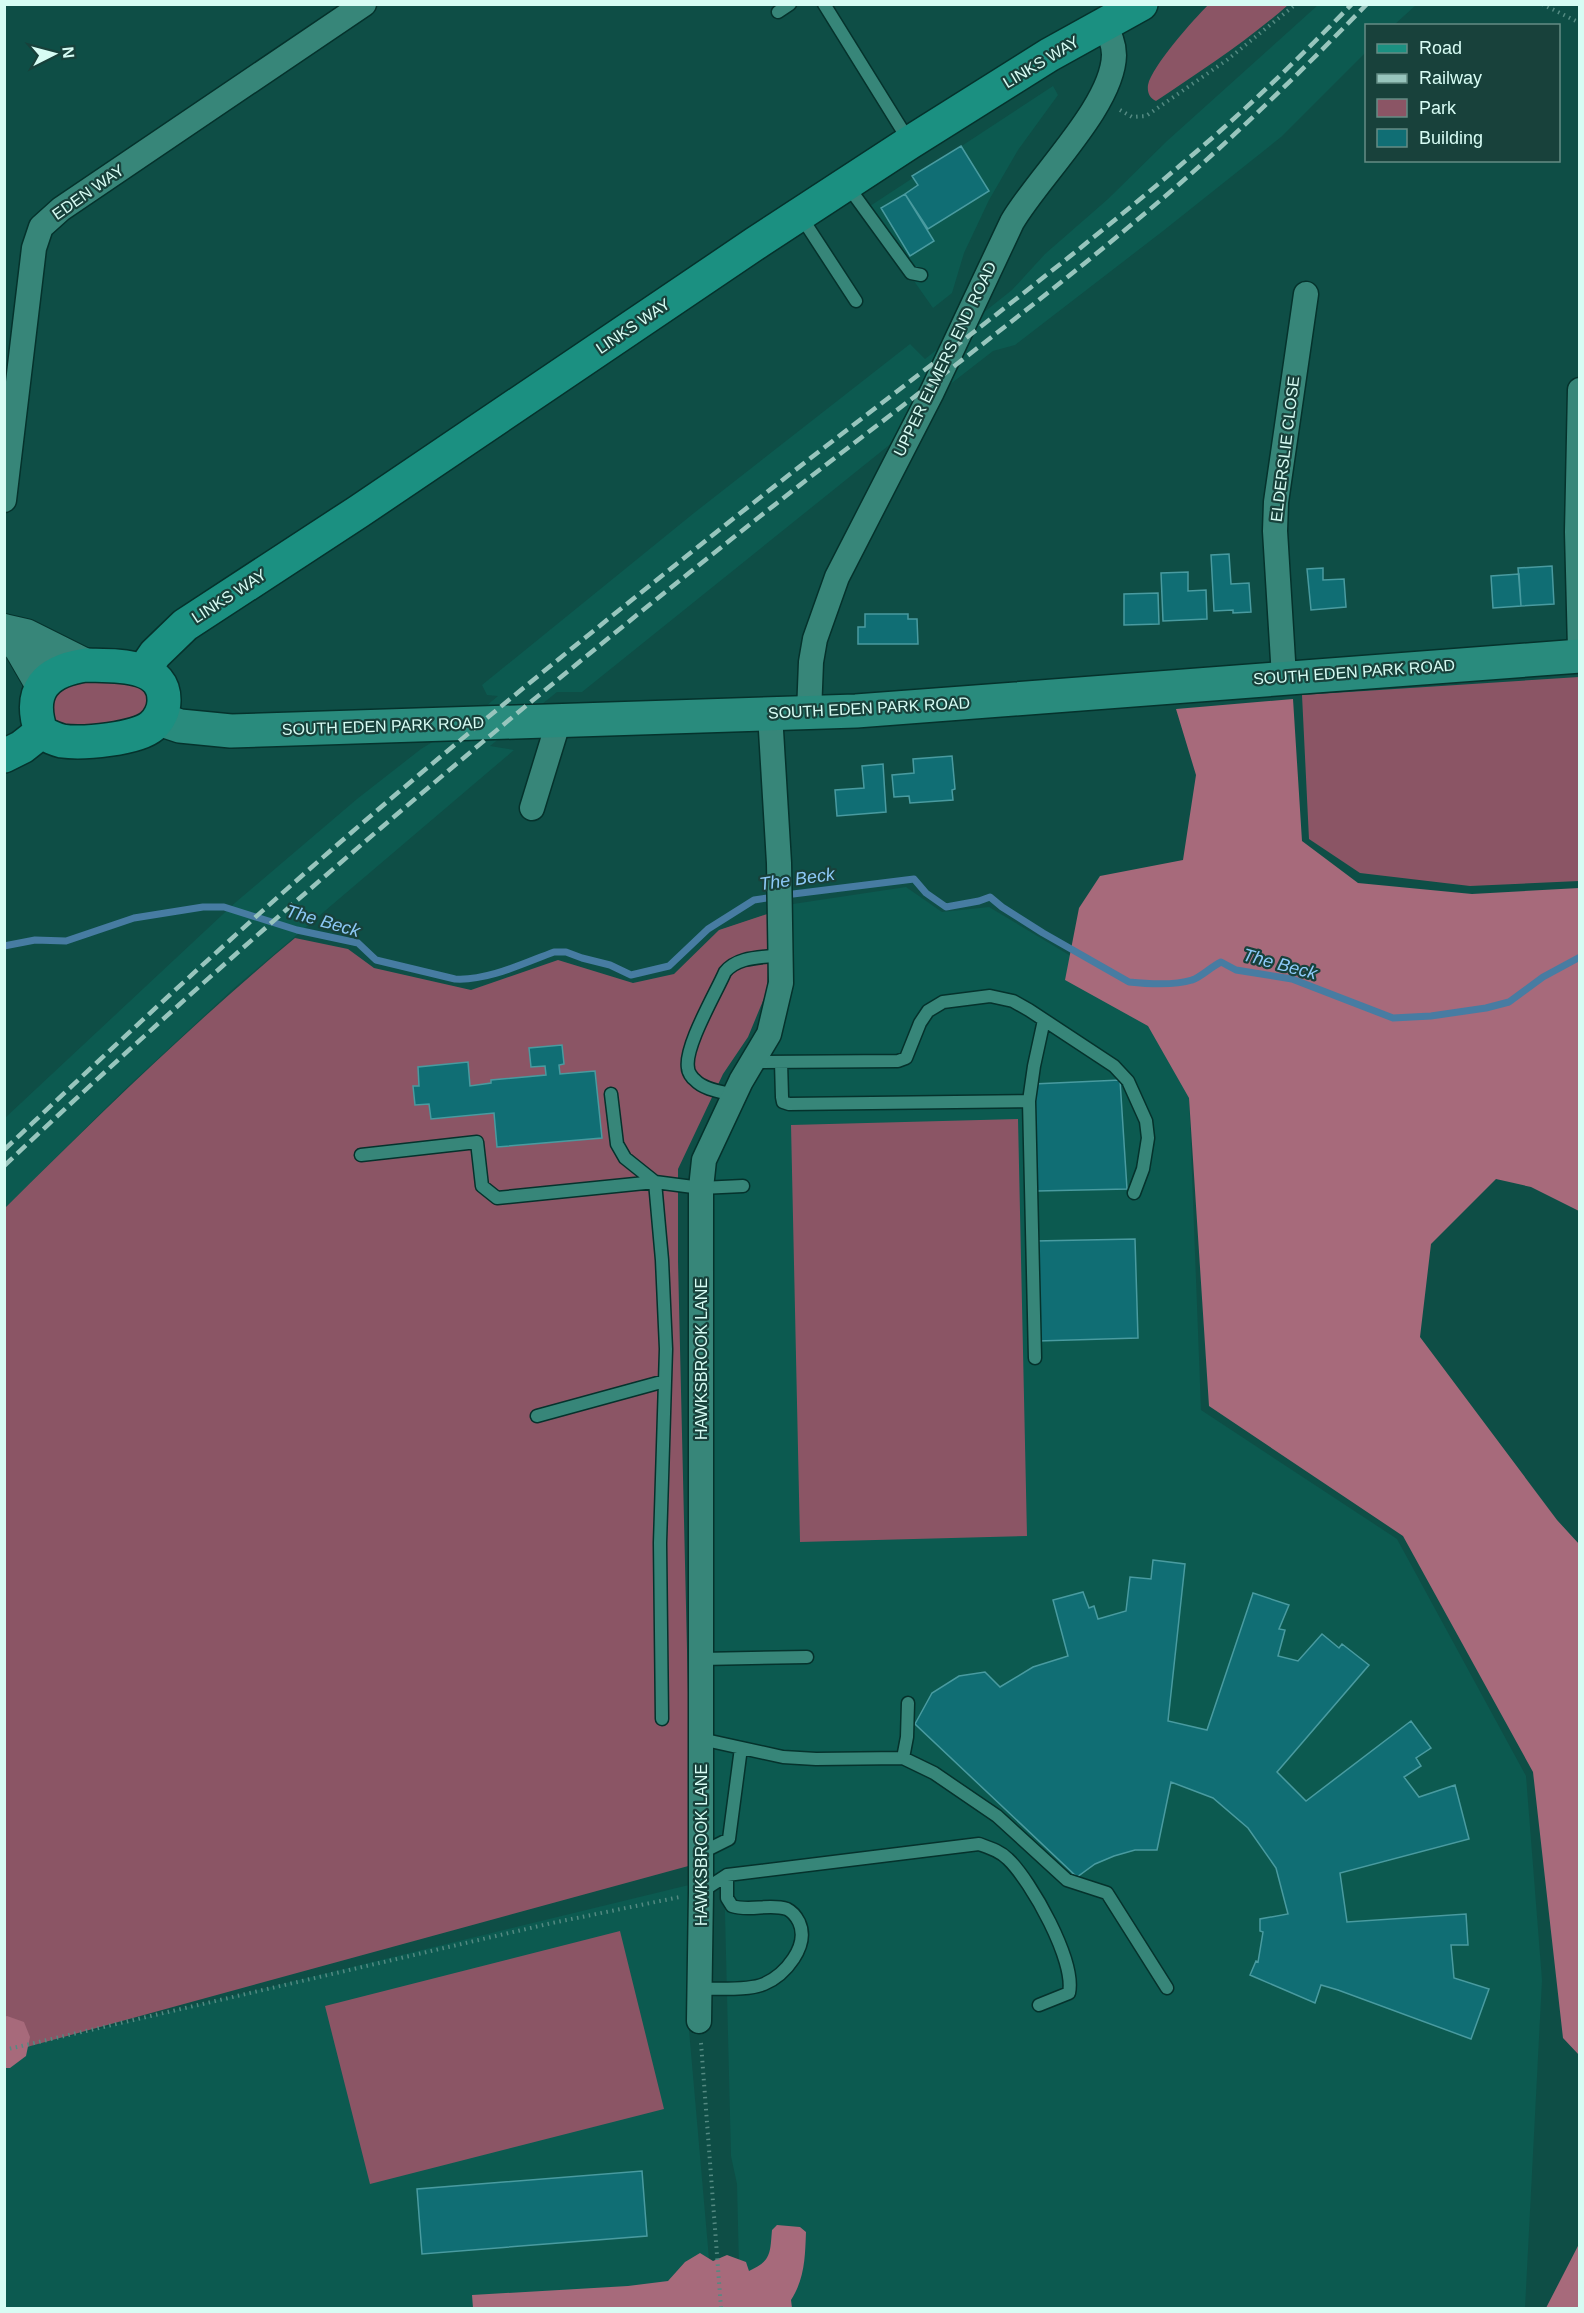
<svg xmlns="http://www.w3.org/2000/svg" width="1584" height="2313" font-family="Arial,sans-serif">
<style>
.built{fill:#0c5a50}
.green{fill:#8b5565}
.forest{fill:#a76a7b}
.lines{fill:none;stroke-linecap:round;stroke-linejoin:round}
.stream{stroke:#477ca2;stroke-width:7}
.building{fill:#106e74;stroke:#499ba0;stroke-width:1.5}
.service-casing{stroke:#05322c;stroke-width:15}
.minor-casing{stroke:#05322c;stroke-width:27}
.tertiary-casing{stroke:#05322c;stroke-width:34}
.secondary-casing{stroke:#05322c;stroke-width:36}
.primary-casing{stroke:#05322c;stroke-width:36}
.path{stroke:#548a82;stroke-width:4;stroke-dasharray:1.5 4.5;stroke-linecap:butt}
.service{stroke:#378679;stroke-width:12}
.minor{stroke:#378679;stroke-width:24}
.tertiary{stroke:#378679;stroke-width:32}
.secondary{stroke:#298b7d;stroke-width:33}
.primary{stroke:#1b9081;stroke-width:33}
.rail{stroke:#98c5bd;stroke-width:4.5;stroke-dasharray:12 6;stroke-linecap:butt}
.labels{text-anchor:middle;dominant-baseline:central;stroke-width:4.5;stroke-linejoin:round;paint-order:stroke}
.street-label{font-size:16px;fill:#d7fcf4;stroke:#18413b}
.water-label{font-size:18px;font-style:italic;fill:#8dc9f7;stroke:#18413b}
</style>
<rect width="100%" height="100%" fill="#0e4e46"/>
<path class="built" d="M1318 5H1416L1394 25 1366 26V52L1281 137 1163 231 1015 345 993 351 908 417 893 442 582 692H557L490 746 514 750 233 989 124 1090 5 1208V1118L236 902 357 799 421 749 436 740H446L498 696 487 695 482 685 694 513 910 344 925 359 1012 290 1045 254 1108 199 1167 141Z
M1053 86 1058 95 1018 150 989 200 964 253 952 293 933 308 864 210Z
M906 887 942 912 989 907 1131 992 1185 991 1201 1410 1397 1539 1526 1776 1542 1980 1525 2308H740L737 2184 731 2156 724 1873 695 1877 712 1162 792 982 793 904Z
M693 1884 689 2030 712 2293 479 2308H5L4 2052Z"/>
<path class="green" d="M1209 4 1288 5C1247 41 1201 71 1156 101 1150 98 1147 93 1148 85 1152 66 1194 19 1209 4Z
M1579 677V881L1470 886 1360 873 1309 839 1302 695Z
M126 680 141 685 151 702 145 719 71 732 51 723 48 704 61 687 79 683Z
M770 913 767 991 748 1037 723 1074 678 1169V1261L692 1865 5 2053V1208C99 1115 193 1023 295 938L348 949 374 968 471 990 558 960 633 983 674 974 719 930Z
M1018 1119 1027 1536 800 1542 791 1125Z
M620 1931 664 2109 370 2184 325 2006Z"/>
<path class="forest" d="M1293 699 1302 841 1358 883 1472 894 1579 888V1211L1531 1187 1496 1179 1431 1244 1420 1337 1557 1520 1579 1544V2055L1563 2038 1533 1772 1403 1536 1209 1406 1189 1098 1148 1026 1065 980 1079 908 1100 876 1183 860 1196 775 1176 709Z
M7 2016 24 2022 30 2037 26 2056 10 2068H5L4 2017Z
M777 2225 800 2227 806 2232C805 2257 805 2278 791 2300L792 2308H473L472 2295 628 2286 668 2281 685 2262 700 2253 713 2261 727 2255 746 2262 749 2271C772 2261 770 2252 772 2230Z
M1579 2244V2308H1546Z"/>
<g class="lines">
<path class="stream" d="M785 895 914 879 926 893 946 907 979 901 990 897 1002 907 1043 933 1129 982C1148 984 1173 986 1192 980 1200 978 1212 966 1221 962L1236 970 1292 979 1393 1018 1431 1016 1486 1008 1509 1002 1543 977 1580 957
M4 946 35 940 66 941 134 918 203 907H224L297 930 358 943 376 960 455 979C488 981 524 963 554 952H566L582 958 610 965 631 975 669 966 708 929 754 900 774 897"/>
</g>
<path class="building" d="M961 146 989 191 928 229 905 194 918 185 912 176Z
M905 194 934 241 910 256 881 208Z
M1229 554 1231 584 1249 583 1251 612 1233 613V610L1214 611 1211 555Z
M1552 566 1554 604 1521 606 1518 568Z
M1323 568V580L1344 579 1346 607 1311 610 1307 569Z
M1188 572V591L1206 590 1207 619 1163 621 1161 573Z
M1519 574 1521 606 1493 608 1491 576Z
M1158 593 1159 624 1124 625V594Z
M865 614H908V619H917L918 644H858V627H865Z
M952 756 955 789 952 790 953 800 910 803 909 796 894 797 892 775 914 773 913 759Z
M883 764 886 812 837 816 835 790 864 788 862 766Z
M562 1045 564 1064 559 1065 560 1074 595 1071 602 1138 497 1147 494 1113 431 1119 429 1104 415 1105 413 1086H419L418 1067 468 1062 470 1086 491 1083V1080L546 1075 545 1066 531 1067 529 1048Z
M1120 1080 1127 1189 1037 1191 1033 1084Z
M1135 1239 1138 1338 1038 1341 1035 1241Z
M1153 1560 1185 1564 1168 1721 1207 1730 1253 1593 1289 1605 1279 1629 1285 1630 1278 1656 1298 1661 1322 1634 1339 1648 1342 1644 1369 1665 1277 1772 1306 1801 1411 1721 1431 1748 1416 1758 1421 1766 1404 1777 1419 1797 1455 1785 1469 1839 1340 1873 1347 1922 1466 1914 1468 1945H1451L1454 1978 1489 1989 1471 2039 1338 1990 1321 1985 1315 2003 1250 1975 1256 1961 1258 1962 1263 1932 1260 1931V1919L1288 1914 1276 1868 1248 1828 1213 1798 1171 1782 1157 1850H1135L1114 1856 1095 1864 1077 1877 915 1724 932 1693 959 1676 985 1672 1000 1687 1033 1667 1068 1656 1053 1600 1083 1592 1089 1608 1094 1606 1098 1619 1126 1611 1130 1577 1151 1579Z
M642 2171 647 2236 422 2254 417 2189Z"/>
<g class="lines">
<g class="service-casing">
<path id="service" d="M824 4 909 141
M778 12 790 4
M847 185 911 273 921 275
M800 215 856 301
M753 1062 898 1061 906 1058 920 1023 928 1011 943 1002 990 996 1013 1001 1029 1010 1114 1066 1128 1081 1146 1121 1148 1138 1143 1169 1134 1193
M781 1062 782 1097 783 1102 789 1104 1029 1101
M611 1094 617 1144 625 1158 655 1182 662 1260 666 1349 660 1543 662 1719
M734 1095C723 1092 704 1090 695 1080 692 1078 688 1072 688 1068 684 1047 716 993 725 972 738 956 761 958 781 955
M361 1155 477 1142 482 1186 497 1198 655 1182 701 1188 743 1186
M1035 1358 1029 1101 1034 1066 1044 1020
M537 1416 665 1381
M701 1659 807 1657
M701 1739 783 1757 816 1759 903 1758 934 1773 997 1816 1067 1880 1107 1893 1167 1988
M903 1758 907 1737 908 1703
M701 1853 729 1839 741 1748
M701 1892 727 1875 979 1844C990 1848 1000 1851 1008 1859 1031 1881 1076 1961 1069 1993L1039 2005
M700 1989C717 1988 748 1991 764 1984 785 1975 810 1946 799 1922 796 1916 793 1912 787 1909 769 1903 750 1912 732 1906L727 1898V1875"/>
</g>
<g class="minor-casing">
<path id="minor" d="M1580 390 1577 532 1580 649
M4 500 34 248 41 227 61 209 364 4
M1284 677 1275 531 1276 502 1306 294
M809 713 811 662 815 639 837 577 932 392 1012 222C1038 177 1113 106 1114 55 1114 43 1109 34 1104 24
M532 808 559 720
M699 2021 701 1892V1188L704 1160 741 1081 769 1034 781 983 779 863 770 714"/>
</g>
<g class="tertiary-casing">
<path id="tertiary" d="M4 630 26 635 86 665
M4 630 20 648 42 686"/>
</g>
<g class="secondary-casing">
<path id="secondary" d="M159 719 180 726 231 731 856 711 1580 656"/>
</g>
<g class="primary-casing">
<path id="primary" d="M86 665C113 666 165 662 164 701 164 710 159 720 152 726 137 739 83 744 62 741 54 739 48 736 41 732 27 690 46 671 86 665Z
M144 670 155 654 185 625 358 512 756 243 909 143 1049 55 1141 4
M4 756 22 747 41 732"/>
</g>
<path class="path" d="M1542 4 1580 23
M1120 110 1132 117 1146 116 1227 60 1296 4
M701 2043 721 2308
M4 2050 552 1923 680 1897"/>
<use href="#service" class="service"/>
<use href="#minor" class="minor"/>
<use href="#tertiary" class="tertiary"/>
<use href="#secondary" class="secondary"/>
<use href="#primary" class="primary"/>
<path class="rail" d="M4 1150C118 1042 233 935 352 832 469 731 589 634 709 538 869 410 1035 290 1190 157 1247 109 1300 57 1352 4
M4 1166C238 945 483 737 734 537 868 430 1006 330 1137 220 1218 153 1294 79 1367 4"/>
</g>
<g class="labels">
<g class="street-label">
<text transform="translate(1041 62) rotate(-31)">LINKS WAY</text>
<text transform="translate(88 192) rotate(-35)">EDEN WAY</text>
<text transform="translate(633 326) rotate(-34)">LINKS WAY</text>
<text transform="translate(945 359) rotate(-64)">UPPER ELMERS END ROAD</text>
<text transform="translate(1285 449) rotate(-83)">ELDERSLIE CLOSE</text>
<text transform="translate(229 596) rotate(-33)">LINKS WAY</text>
<text transform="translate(1354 672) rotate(-4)">SOUTH EDEN PARK ROAD</text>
<text transform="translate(869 708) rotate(-3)">SOUTH EDEN PARK ROAD</text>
<text transform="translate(383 726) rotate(-2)">SOUTH EDEN PARK ROAD</text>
<text transform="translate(701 1359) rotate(-90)">HAWKSBROOK LANE</text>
<text transform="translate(701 1845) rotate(-90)">HAWKSBROOK LANE</text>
</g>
<g class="water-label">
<text transform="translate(797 879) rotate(-8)">The Beck</text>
<text transform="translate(323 921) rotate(16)">The Beck</text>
<text transform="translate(1280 964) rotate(15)">The Beck</text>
</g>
</g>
<rect width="1584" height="2313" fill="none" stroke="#d7fcf4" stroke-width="12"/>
<rect x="1365" y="24" width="195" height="138" fill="#18413b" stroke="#648c85" stroke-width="1.5"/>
<rect x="1377" y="44" width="30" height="9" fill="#1b9081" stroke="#648c85" stroke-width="1.5"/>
<text x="1419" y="54" font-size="18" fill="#d7fcf4">Road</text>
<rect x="1377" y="74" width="30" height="9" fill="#98c5bd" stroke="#648c85" stroke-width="1.5"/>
<text x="1419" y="84" font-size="18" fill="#d7fcf4">Railway</text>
<rect x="1377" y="99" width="30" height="18" fill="#8b5565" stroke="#648c85" stroke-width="1.5"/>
<text x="1419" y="114" font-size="18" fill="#d7fcf4">Park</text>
<rect x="1377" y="129" width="30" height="18" fill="#106e74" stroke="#648c85" stroke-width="1.5"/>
<text x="1419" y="144" font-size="18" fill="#d7fcf4">Building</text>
<g transform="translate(54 54) rotate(84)" stroke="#18413b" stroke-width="4.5" paint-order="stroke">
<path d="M0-4.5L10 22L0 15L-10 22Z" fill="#d7fcf4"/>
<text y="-9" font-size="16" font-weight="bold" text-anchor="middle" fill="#d7fcf4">N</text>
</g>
</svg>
